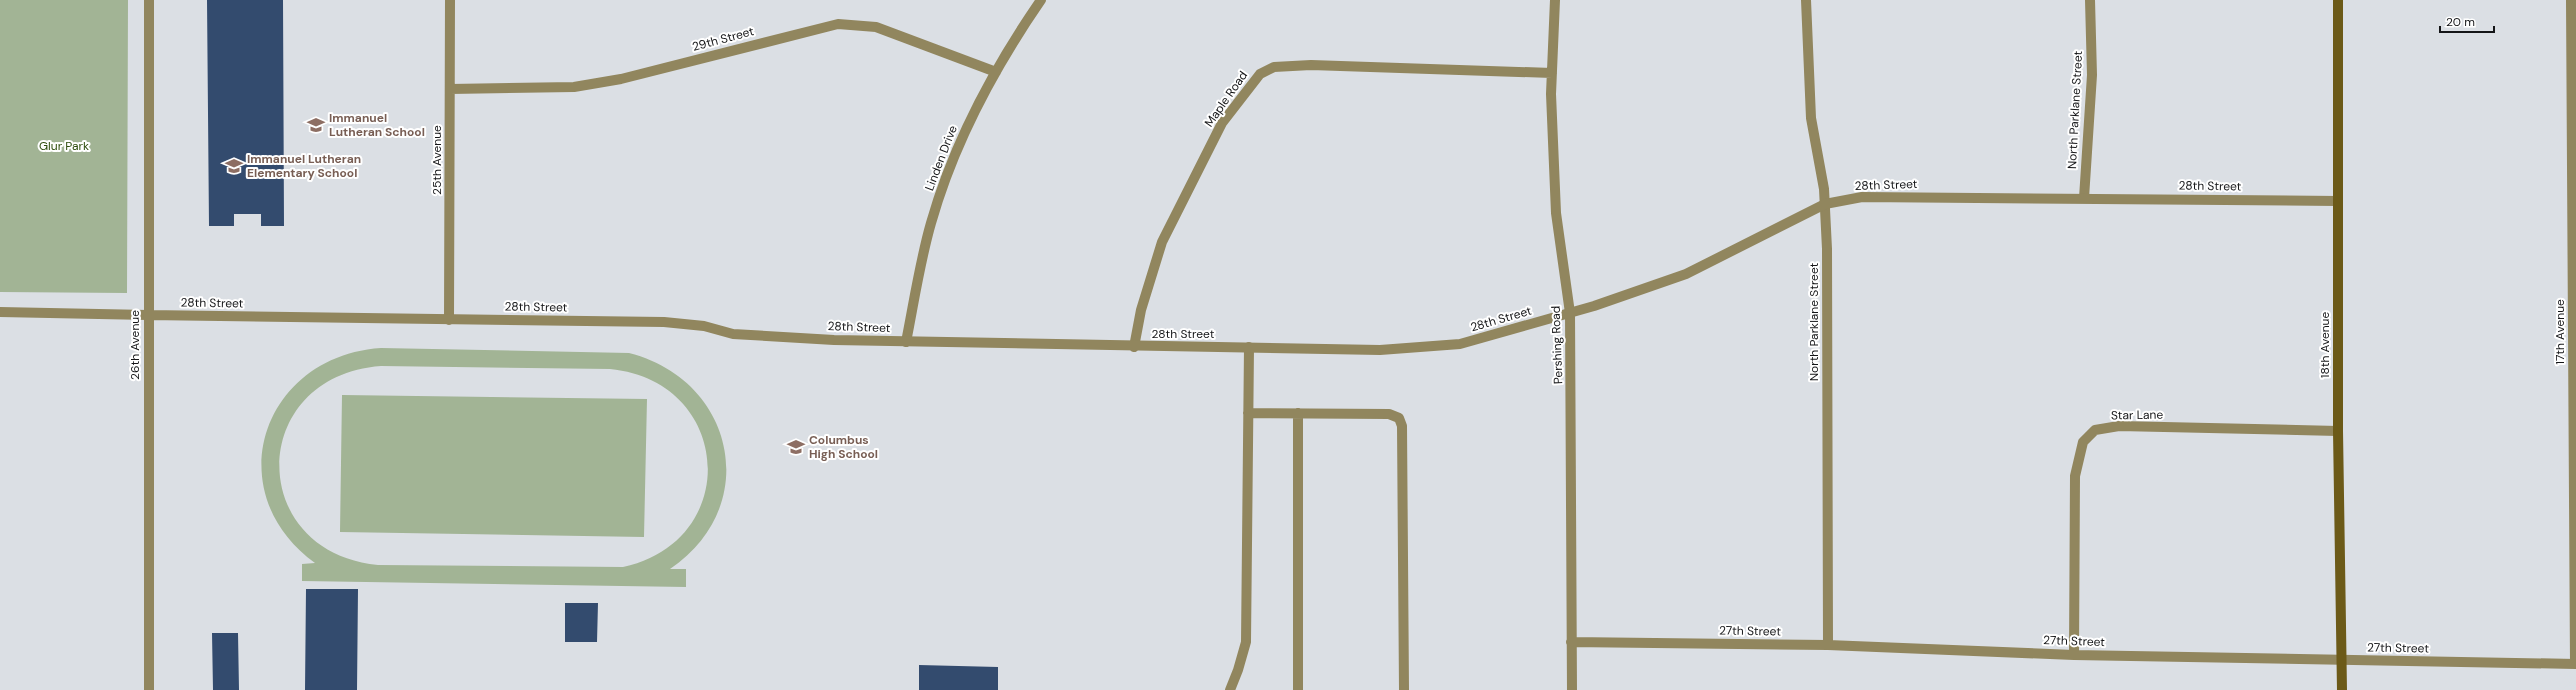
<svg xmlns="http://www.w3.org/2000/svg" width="2576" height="690" font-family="'DM Sans',sans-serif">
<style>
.green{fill:#a2b495;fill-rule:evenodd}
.building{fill:#334b6e}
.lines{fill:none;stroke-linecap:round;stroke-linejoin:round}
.service{stroke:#91865e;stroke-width:10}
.minor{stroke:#91865e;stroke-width:10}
.tertiary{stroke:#91865e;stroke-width:10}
.secondary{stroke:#6c5a18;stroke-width:10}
.labels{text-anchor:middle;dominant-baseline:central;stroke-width:4;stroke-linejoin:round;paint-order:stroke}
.street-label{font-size:12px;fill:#141517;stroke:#fff}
.education-label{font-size:12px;font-weight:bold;fill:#785e54;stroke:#fff;text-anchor:start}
.park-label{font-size:12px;fill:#2d4c0c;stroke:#fff}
</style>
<rect width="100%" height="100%" fill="#dbdfe4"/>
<path class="green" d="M0 0H128L127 293 0 292Z
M381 348 629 353C735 380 763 506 670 569H686V587L302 581V564L315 563C217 492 262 356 381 348ZM381 366 610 369C733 381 743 541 623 567L378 565C245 552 247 376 381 366Z
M342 395 647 399 644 537 340 532Z"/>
<path class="building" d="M207 0H283L284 226H261V214H234V226H209Z
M306 589H358L357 690H305Z
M565 603H598L597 642H565Z
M212 633H238L239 690H213Z
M919 665 998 667V690H919Z"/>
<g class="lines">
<path class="service" d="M1248 413 1389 414 1399 418 1402 426 1404 690
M1298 413V690
M1230 690 1238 670 1246 642 1249 347"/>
<path class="minor" d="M1555 0 1551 94 1556 213 1570 313 1572 690
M1806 0 1811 118 1824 189 1827 249 1828 645
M2571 0 2575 664
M450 89 574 87 621 79 838 24 876 27 996 72
M2084 198 2092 75 2090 0
M0 312 148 315
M449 320 450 0
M906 342C914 302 920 261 931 223 954 142 994 68 1041 0
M1134 347 1141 310 1162 242 1222 123 1260 74 1274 67 1311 65 1552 73
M1571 642 1828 645 2074 655 2576 664
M2074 655 2075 476 2083 442 2095 430 2119 426 2338 431"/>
<path class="tertiary" d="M149 0V690
M148 315 664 322 704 326 733 334 834 340 1380 350 1460 344 1594 306 1686 274 1825 204 1862 197 2338 201"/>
<path class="secondary" d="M2338 0V431L2342 690"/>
</g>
<defs>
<g id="school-bare" transform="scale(1.38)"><path d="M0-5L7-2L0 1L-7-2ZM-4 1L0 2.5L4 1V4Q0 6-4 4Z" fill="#8d6e63" stroke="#fff" stroke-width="2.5" paint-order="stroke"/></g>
</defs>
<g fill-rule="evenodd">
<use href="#school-bare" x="316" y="125"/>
<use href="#school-bare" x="234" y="166"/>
<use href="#school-bare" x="796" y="447"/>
</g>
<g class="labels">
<g class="street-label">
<text transform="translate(723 39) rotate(-15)">29th Street</text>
<text transform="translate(1226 99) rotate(-55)">Maple Road</text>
<text transform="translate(2075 110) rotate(-87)">North Parklane Street</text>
<text transform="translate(941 158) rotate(-69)">Linden Drive</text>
<text transform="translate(437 160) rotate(-90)">25th Avenue</text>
<text transform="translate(1886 185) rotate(-2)">28th Street</text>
<text transform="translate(2210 186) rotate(1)">28th Street</text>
<text transform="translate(212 303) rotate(1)">28th Street</text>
<text transform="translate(536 307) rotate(1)">28th Street</text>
<text transform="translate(1501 319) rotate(-16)">28th Street</text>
<text transform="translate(1814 322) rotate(-90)">North Parklane Street</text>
<text transform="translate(859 327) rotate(2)">28th Street</text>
<text transform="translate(2560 332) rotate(-90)">17th Avenue</text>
<text x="1183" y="334">28th Street</text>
<text transform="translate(135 345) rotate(-90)">26th Avenue</text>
<text transform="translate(1557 345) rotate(-92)">Pershing Road</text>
<text transform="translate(2325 345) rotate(-90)">18th Avenue</text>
<text transform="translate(2137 415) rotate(-1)">Star Lane</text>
<text transform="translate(1750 631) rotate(1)">27th Street</text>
<text transform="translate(2074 641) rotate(2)">27th Street</text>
<text transform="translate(2398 648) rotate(1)">27th Street</text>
</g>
<g class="education-label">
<text x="329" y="118">Immanuel<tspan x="329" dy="14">Lutheran School</tspan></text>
<text x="247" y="159">Immanuel Lutheran<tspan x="247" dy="14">Elementary School</tspan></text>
<text x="809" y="440">Columbus<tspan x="809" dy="14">High School</tspan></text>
</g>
<g class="park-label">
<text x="64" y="146">Glur Park</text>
</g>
</g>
<path d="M2440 26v6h54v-6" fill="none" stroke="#141517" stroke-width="2"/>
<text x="2446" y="26" font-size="12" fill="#141517" stroke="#ffffff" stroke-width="3" paint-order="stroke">20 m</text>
</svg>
